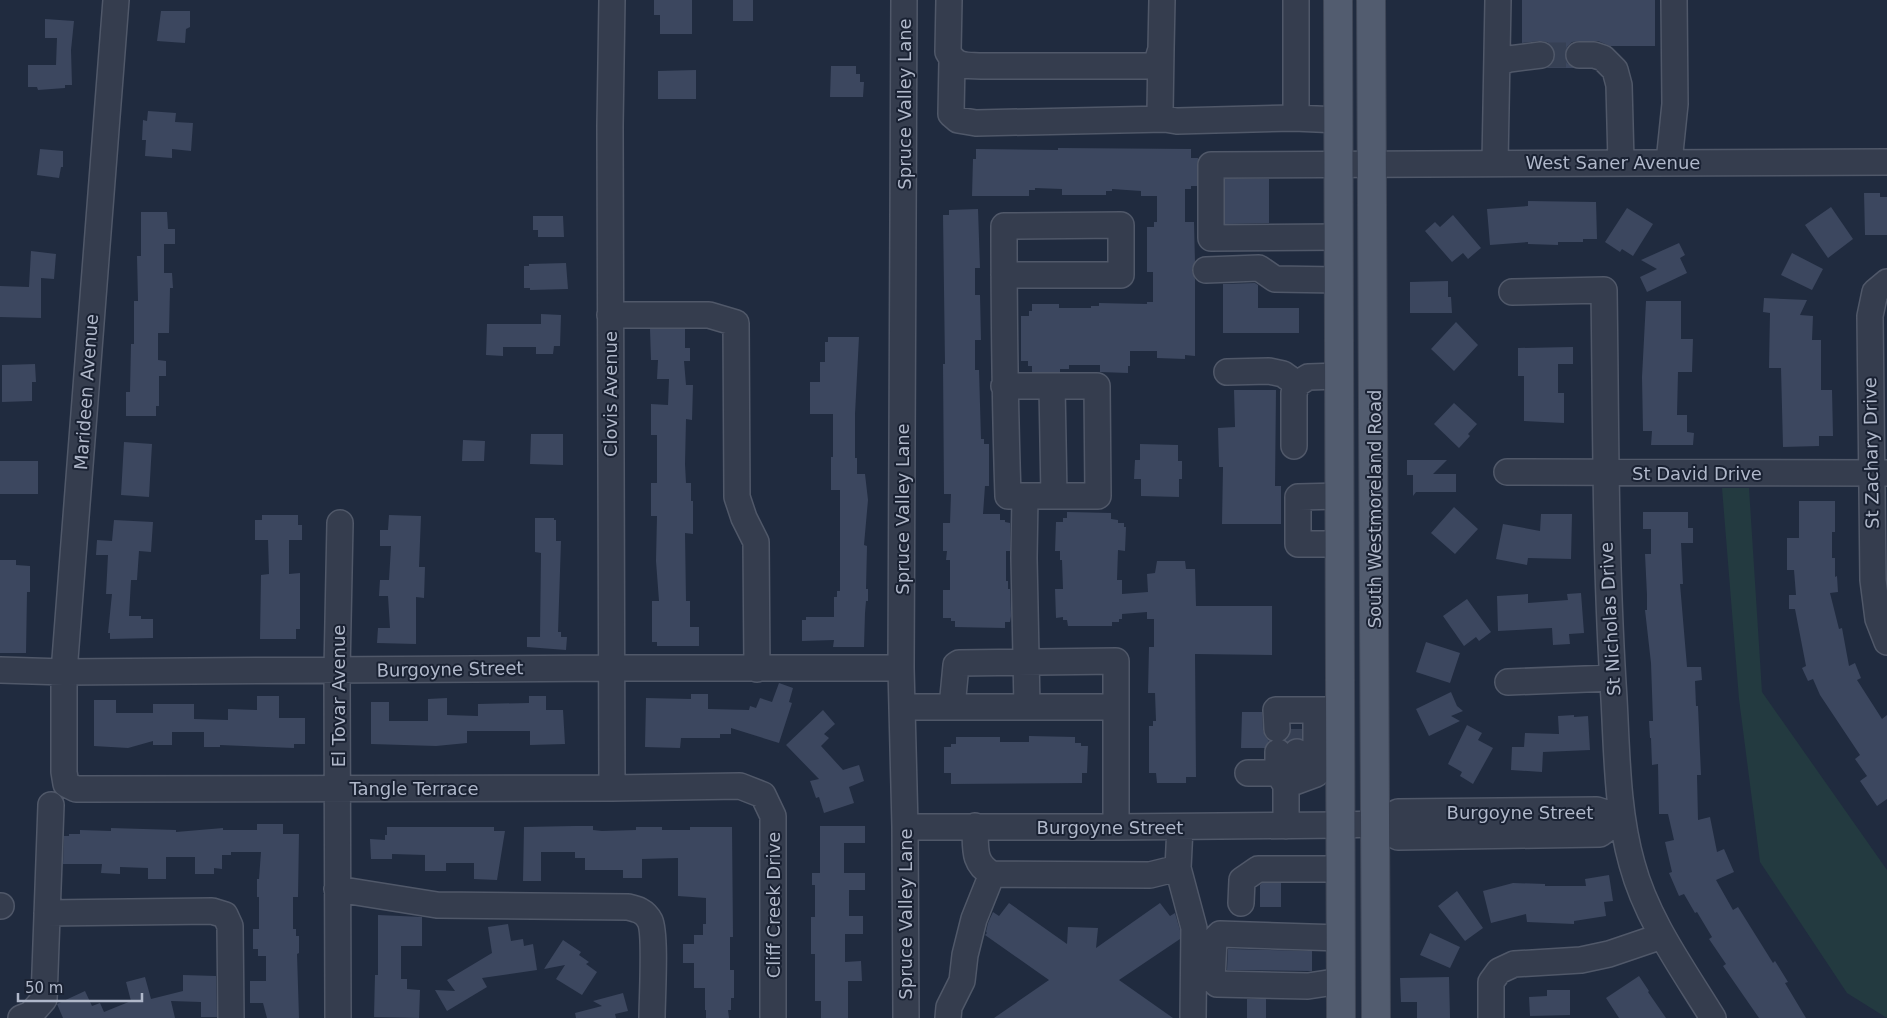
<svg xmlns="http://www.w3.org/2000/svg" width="1887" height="1018" font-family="'DejaVu Sans',sans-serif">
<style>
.green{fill:#233a40}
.building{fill:#3c475f}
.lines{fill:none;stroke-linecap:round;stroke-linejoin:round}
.minor-tunnel{stroke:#364054;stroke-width:25;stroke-dasharray:25 12;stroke-linecap:butt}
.minor-casing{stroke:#505869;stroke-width:28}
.major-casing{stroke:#3e4657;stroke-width:30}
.minor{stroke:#353d4e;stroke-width:25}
.major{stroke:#525c6f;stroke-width:28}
.labels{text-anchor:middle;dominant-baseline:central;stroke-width:4;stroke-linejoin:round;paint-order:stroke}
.street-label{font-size:18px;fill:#b0b8ca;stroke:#1a2233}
</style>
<rect width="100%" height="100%" fill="#202b3f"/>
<path class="green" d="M1722 488H1749L1762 692 1887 870V1018L1847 993 1760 862 1739 699Z"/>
<path class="building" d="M654 0H692V34H660V15H654Z
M733 0H753V21H733Z
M1522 0H1655V46H1610L1598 41H1579L1572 42 1567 47 1565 55 1567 63 1574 68H1546L1550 66 1554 60 1555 53 1552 46 1547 42 1540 41 1522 43Z
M161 11H190V27L186 29 185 43 157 41Z
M45 19 74 21 71 50 72 85H65V88L38 90 37 87H28V65H56L57 38H45Z
M831 66H856V74H860V82H864L863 97H830Z
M696 70V99H658V71Z
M148 111 176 113 175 122 193 123 191 151 172 149V158L145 156 146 140H142L143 120 147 121Z
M1058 148 1191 149V158H1198L1197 186H1191V189H1185V222H1194L1195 262 1192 270 1195 279V356L1185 355V359L1157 358V351H1130V366H1128V373L1100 372V365H1069V369H1060V372H1032V366H1028V361H1021V316H1029V311H1032V304H1059V308H1091V306H1099V303L1147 304V302H1153V272H1147V227H1154V222H1157V196H1141V191L1112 189V191H1106V195H1062V189L1035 188V190H1029V196H972L973 159H976V149L1058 150Z
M40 149 63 151V167H61L59 178 37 175Z
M1225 179H1269V223L1225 224Z
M1864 193H1880V197H1887V235H1865Z
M1528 201 1596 202 1597 239H1583V242H1558V245L1528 244V242L1490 245 1487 209 1528 206Z
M1831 207 1853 239 1828 258 1805 225Z
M1627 208 1653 224 1633 256 1622 249 1620 252 1605 242Z
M978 209 980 268H975V295H980L981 340H975V370H979L981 439H984V444H989V486H985L983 514H1000V520H1005V522L1010 523V551H1006V581H1008V589H1010L1011 616 1010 622H1005V628L955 627V621H951V618H943V590H950V560H946L947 551H943V523H950L951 494H944L943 364H945L943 215H949V210Z
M141 212H167L168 229H175V244H164V273H172L173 288H170L169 333H158V360L166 361V376H159V406H156V416H126V392H130L131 344H134V301H138L137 256H141Z
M1453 215 1481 248 1468 259 1463 253 1452 262 1425 231 1435 222 1440 227Z
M533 216H563L564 237H538V230H533Z
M1679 243 1685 255 1680 258 1687 273 1647 292 1640 277 1657 269 1641 260Z
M31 251 56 254 54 279 41 278V318L0 317V286L29 287Z
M1792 253 1823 269 1812 290 1781 275Z
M566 263 568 289 530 290V288H524V266H529V264Z
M1448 281V297H1451L1452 313H1410V282Z
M1255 283 1258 285V308H1299V333H1223V284Z
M1764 298 1807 300 1800 315 1813 316 1812 340H1821V390H1832L1833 436H1819V446L1783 447 1781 368H1769L1770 313 1763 312Z
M1646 301H1681V339H1693L1692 372H1678L1677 415H1687V432L1694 433 1693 445H1651L1652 431H1643L1642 377Z
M541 314 561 315 560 346H554L553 354H536V347H503V356L486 355 487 324H541Z
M1456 322 1478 345 1454 371 1431 349Z
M650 329H685V348H690V361H684L686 385H693L692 420 686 419 685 464 686 483H691V501H693V534L685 533 686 601H690V627H699V646H657V642H652V601H659L656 561 657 516H651V483H657V435H651V404L668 405 669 379H657L658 360H651Z
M828 337H859L855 414V458H857V474H865L868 500 864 545 867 546 866 589H868V601H866L865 613 864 647H833L834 640 802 641V620H806V617H834V597H837V591H840V490H831V457H833V414H810V382H820V362H825V342H828Z
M1573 347V364H1558V393H1564V423L1524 421V376H1518V348Z
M35 364 36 382H32V401L2 402V365Z
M1234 390H1276L1275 486H1281V524H1222L1223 467H1219L1218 428 1235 427Z
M1454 403 1477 424 1468 434 1470 436 1459 448 1434 424Z
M531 434H563V465L530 464Z
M463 440 485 441 484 461H462Z
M124 442 152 444 149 497 121 495Z
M1140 444 1178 445V461H1182V479H1179V497L1141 496V479H1134L1135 460H1140Z
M1407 460H1447L1433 474H1456V492H1416L1413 496V475H1407Z
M0 461H38V494H0Z
M1799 501H1835V532H1832V558H1835V577L1837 576 1838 592 1830 593 1839 629 1842 628 1849 666 1855 663 1861 678 1857 680 1882 719 1887 715V799L1877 806 1860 781 1867 776 1855 759 1860 755 1820 695 1813 679 1808 681 1802 668 1806 666 1795 609H1789V595H1796L1794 570H1787V538H1799Z
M1454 507 1478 529 1455 554 1431 533Z
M1067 512 1111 513V519L1118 520V523H1124V527H1126L1125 551 1118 550 1117 580H1122V594L1148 592 1147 574 1155 573 1157 561H1185L1186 569H1195L1196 606H1272V655L1195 654 1196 777H1186V783H1157L1156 773H1149V726H1153V721H1156L1155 693H1148L1149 647H1154V619H1147V612L1122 614V619H1119V622H1112V626H1068L1067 620H1063V617L1056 618 1055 589H1063L1062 560H1060V551H1055L1056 522H1063V518H1067Z
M1643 512H1688V528H1693V543H1681L1683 584H1680L1687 667H1701L1702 680 1695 681 1696 706H1698L1701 775H1697L1698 820 1710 817 1717 852 1724 849 1734 872 1716 880 1733 910 1738 907 1773 963 1775 961 1788 982 1785 983 1806 1018H1759L1723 966 1726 964 1709 939 1712 937 1697 912 1695 913 1684 894 1679 896 1669 873 1672 872 1665 842 1674 840 1668 814H1659L1658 764 1652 765 1651 738H1650L1649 721H1653L1651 663 1645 610H1647V595L1645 554H1651V529H1643Z
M1541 514H1572L1571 559 1528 558 1527 565 1496 559 1503 524 1540 531Z
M262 515H298V525H302V540H289V574L300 573V629H296V639H260L261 575 269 574 268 540H255V520H262Z
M389 515 421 516 419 567H425L424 598 416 597V644L377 643 378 628H390L388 596H379L380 580H389L391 546H380V530H388Z
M535 518H554V520H556V541H561L558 632H561V637H567L566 650 527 647V637H540L541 553 535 552Z
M114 520 153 522 151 552 139 551 137 580H131L129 616H141V619H153V638L110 639V633H108L112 594H106L108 555H96L97 540 112 541Z
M0 560H16V565L30 566V592H27L26 653H0Z
M1581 593 1584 633 1569 634 1570 644 1553 645 1552 628 1498 631 1497 596 1528 594V603L1568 600 1567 594Z
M1467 599 1491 632 1479 641 1476 637 1464 646 1443 616Z
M1426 642 1460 653 1450 683 1416 672Z
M779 683 793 688 789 702 792 703 779 743 731 728V734H720V738H681L680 748 645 747 646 698 691 699V694H708V709L749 710 750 706 756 708 760 698 772 702Z
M1451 692 1457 706 1463 711 1451 716 1460 721 1429 736 1416 709Z
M257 696H279V718H305V744H294V748L220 745V747H204V732H172V745H153V741L128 748 94 746V700H116V713H153V704H194V719L228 720V709L257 710Z
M529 696H546V710H563L565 744 530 745V731H467V743L436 746 371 744V702H389V721H428V699L447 698V715L478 716V704L529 703Z
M823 710 835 724 824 734 829 738 821 746 843 770 859 765 864 781 849 787 854 803 824 813 819 797 816 798 810 781 819 779 786 745Z
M1242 712H1262L1263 730 1265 736 1269 741 1265 748H1241Z
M1574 715V717L1588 716 1590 750 1543 752 1542 772 1511 770 1512 747H1524L1525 733 1559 734 1558 716Z
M1467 725 1482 733 1478 740 1493 748 1473 784 1460 776 1462 772 1448 764Z
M1291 729H1302V739L1297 738 1288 742 1286 740 1290 735Z
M1029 736 1075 737V743H1081V746H1088L1087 773H1082V783L951 784V773H944V747H951V744H956V737H1000V742H1029Z
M257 824H283V834H299L298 897H293V929H296V936H299V953L297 954 299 1018H267L263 1003H250V981H266V956H258V949H253V929H259V897H257V879H259L261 852H231V855H222V869L214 868V874H195V857H166V879H148V868L120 867V874L101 873 102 864H63L64 836H69V834H80V830L111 831V828L176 830V832L223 828V830H257Z
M575 826H593V830L602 831 636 830V827H662V830H690V827H732L733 937H730V970H734V998H731V1010H728L729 1018H706V1010H705V988H694V963H683V944H694V935H703V924H706V898L678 896V858L642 859V878H623V870H585V858H575V852H541V881H523L524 827Z
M820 826H865V843H844V873H865V890H849V916H863V934H845V962L861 961 862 981H848V1018H821V1001H815V954H811V917H815V885H812V873H820Z
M387 827H494V831H505L497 880 474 879V863H446V871H425V855L392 854V859H371L370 839 385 840V835H387Z
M1609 875 1613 901 1604 902 1606 916 1574 921V924L1527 922 1526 914 1491 923 1483 891 1513 883 1545 884V886H1586L1585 879Z
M1262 883H1281V907H1260V885Z
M1457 891 1483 928 1465 941 1438 906Z
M1009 903 1067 944 1068 927 1098 928 1096 948 1160 903 1170 916 1175 913 1180 930V939L1119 980 1173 1018H994L1049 980 985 935 987 933 986 932 988 923 993 912 999 916Z
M378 915 422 917V946H401V979H407V989L420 990 419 1018 374 1017 375 975H378Z
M508 924 511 941 523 939 524 946 533 944 537 970 482 978 487 987 447 1011 435 990 455 991 447 980 492 953 488 927Z
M1430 933 1460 947 1450 968 1420 955Z
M563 940 581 952 579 955 589 962 586 964 597 972 582 995 556 979 565 965 544 969Z
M1228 949 1312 951V971L1227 970Z
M183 975 216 976 217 1017H201V1002L171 1001 175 1018H63L57 1004 85 991 92 1006 100 1003 104 1012 131 1001 126 982 145 977 151 999 183 991Z
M1639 976 1649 991 1648 992 1666 1018H1619L1606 998Z
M1449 977 1450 1018H1417V1002H1401L1400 978Z
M1547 990H1570V1015L1530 1016 1529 997 1547 996Z
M623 993 628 1011 615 1014 616 1018H576L575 1013 602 1006 593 1001Z
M1247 999H1266V1018H1247Z"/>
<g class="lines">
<path class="minor-tunnel" d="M1541 55H1579
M1297 729V752"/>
<g class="minor-casing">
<path id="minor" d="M116 0 64 672V772L66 784 76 789 612 788 740 786 763 795 773 816V1018
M904 0 901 668 905 827 906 1018
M949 0 948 52C956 68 967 65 982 66H1149L1157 62 1161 49 1162 0
M1161 49 1160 113 1165 119 1177 121 1294 118 1296 112V0
M1579 55H1594L1603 58 1615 70 1619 85 1621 162
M952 60 951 114 958 120 976 123 1165 119
M1497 64 1509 59 1541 55
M1294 118 1339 120
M1669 162 1675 104 1674 0
M1495 163 1498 0
M1339 237 1211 238V165L1887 162
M1206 270 1259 268 1275 279 1338 280
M1887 282 1875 292 1870 316 1873 580 1878 619 1887 642
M1512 292 1604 290C1606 427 1605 563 1614 699 1617 754 1617 811 1632 864 1647 920 1683 969 1713 1018
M610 315H709L736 323 737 497 744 518 756 542 757 669
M1227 372 1269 371 1283 374 1297 384
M1004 386H1097L1098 496H1025
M1052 386 1054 496
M1294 446V393L1297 384 1308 377 1339 376
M1507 472 1887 473
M1340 496 1298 497V544H1340
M0 670 64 672 610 668H901
M1508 682 1612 678
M903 707H1027L1024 558 1025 496H1008C1005 406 1004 316 1004 226L1121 225V275H1004
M952 707 956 665 959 663 1116 661V827
M1027 707H1116
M1277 729 1276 710H1333
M1278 752V773L1286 785V826
M1248 773H1278
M1297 781 1316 774V710
M1286 785 1297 781V752
M612 788 610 126 612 0
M1375 824 1398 837 1600 834 1622 818
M975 826C976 847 972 863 992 874L1150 875 1178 868
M905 827H1116L1340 825 1375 824 1398 812 1597 810 1622 818
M1180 827 1178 868 1194 928 1193 1018
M337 889 437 905 628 907C637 909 645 911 650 921 656 934 652 1000 652 1018
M1241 903 1242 880 1258 869H1341
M0 906H1
M47 913 212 911 225 915 230 926 231 1018
M1341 938 1220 934 1214 940 1212 979 1217 984 1308 986 1341 981
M21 1018 31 1014 44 999 51 805
M338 1018 337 671 340 523
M948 1018 949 1007 962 981 965 955 974 919 992 874
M1491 1018V982L1499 971 1514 964 1581 960 1609 954 1662 936"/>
</g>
<g class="major-casing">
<path id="major" d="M1338 0 1341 1018
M1371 0 1376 1018"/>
</g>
<use href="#minor" class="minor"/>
<use href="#major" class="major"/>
</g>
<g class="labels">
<g class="street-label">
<text transform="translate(904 104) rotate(-90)">Spruce Valley Lane</text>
<text x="1613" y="162">West Saner Avenue</text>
<text transform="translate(86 392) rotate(-86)">Marideen Avenue</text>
<text transform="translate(610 394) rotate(-90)">Clovis Avenue</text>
<text transform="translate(1871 453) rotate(-91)">St Zachary Drive</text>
<text x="1697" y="473">St David Drive</text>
<text transform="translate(902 509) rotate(-90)">Spruce Valley Lane</text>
<text transform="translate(1374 509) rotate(-90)">South Westmoreland Road</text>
<text transform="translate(1610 619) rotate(-93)">St Nicholas Drive</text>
<text transform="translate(450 669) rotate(-1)">Burgoyne Street</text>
<text transform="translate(338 696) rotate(-90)">El Tovar Avenue</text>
<text x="414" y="788">Tangle Terrace</text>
<text x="1520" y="812">Burgoyne Street</text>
<text x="1110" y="827">Burgoyne Street</text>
<text transform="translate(773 905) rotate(-90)">Cliff Creek Drive</text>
<text transform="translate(905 914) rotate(-90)">Spruce Valley Lane</text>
</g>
</g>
<path d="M18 993v8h124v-8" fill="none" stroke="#b0b8ca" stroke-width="2.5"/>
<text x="25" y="993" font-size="15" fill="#b0b8ca" stroke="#1a2233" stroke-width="4" paint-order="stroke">50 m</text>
</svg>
